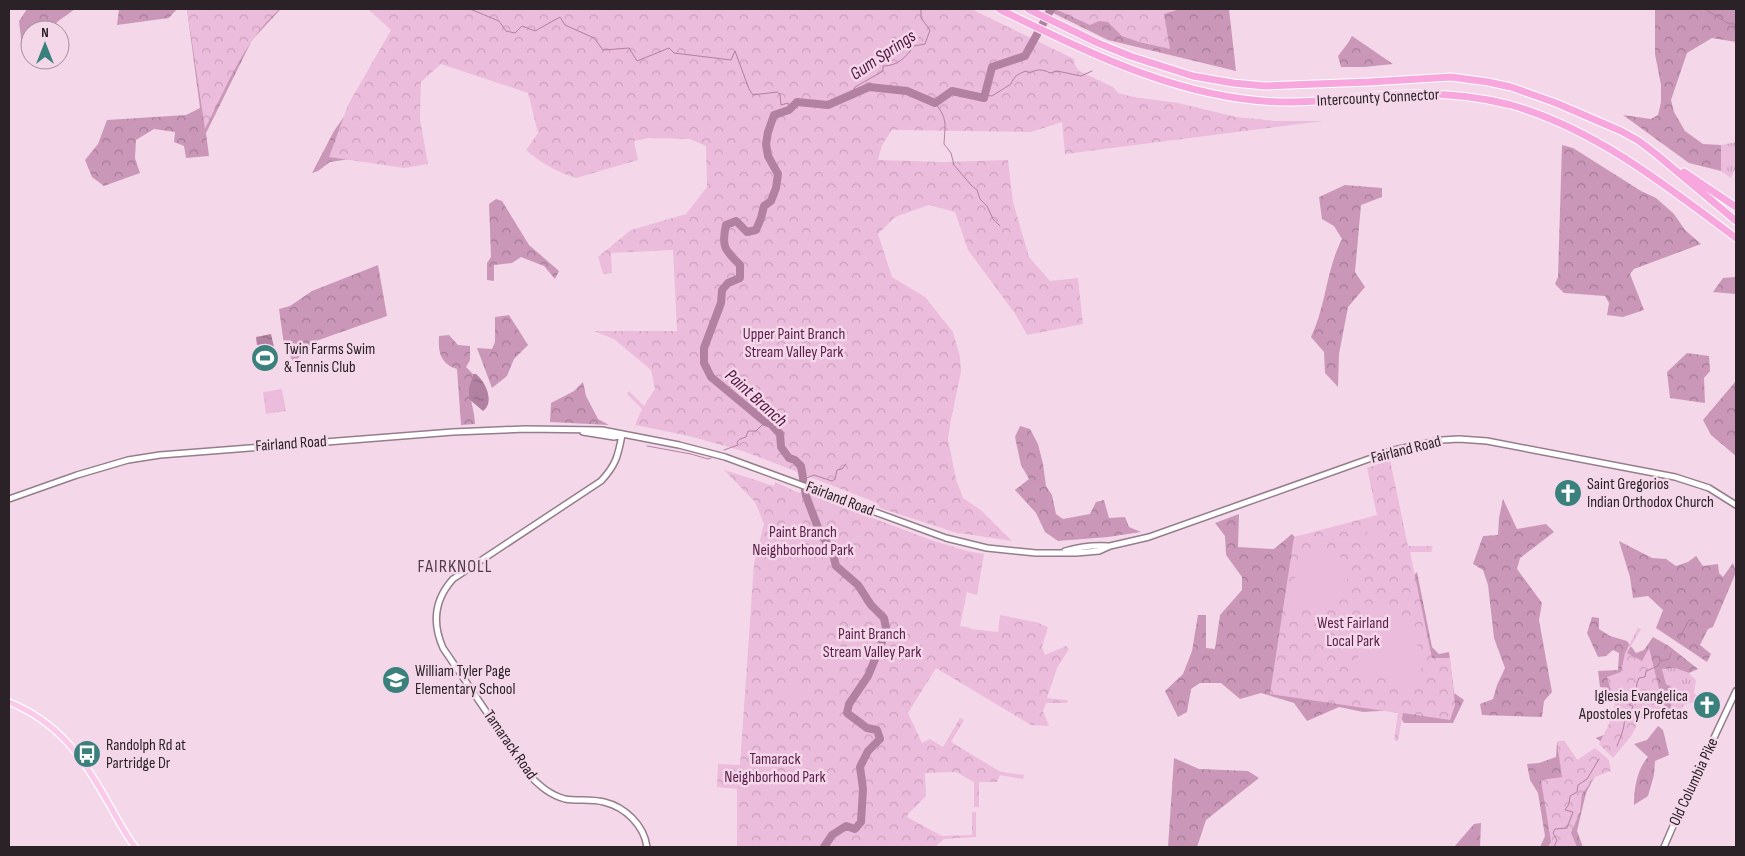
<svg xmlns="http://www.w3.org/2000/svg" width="1745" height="856" font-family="'Sofia Sans Condensed',sans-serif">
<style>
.grass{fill:url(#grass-tufts)}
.forest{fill:url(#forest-crowns)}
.park{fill:url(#park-crowns)}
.garden{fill:#ecbcdc}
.water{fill:url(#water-ripples)}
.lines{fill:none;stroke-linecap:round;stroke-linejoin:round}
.stream{stroke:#b280a1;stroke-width:1}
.river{stroke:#b280a1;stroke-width:8}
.secondary-casing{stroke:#957d8d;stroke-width:8}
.primary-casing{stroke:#fff;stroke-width:8}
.highway-casing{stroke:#fff;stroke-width:9}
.secondary{stroke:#fff;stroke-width:5}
.primary{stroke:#fbcaeb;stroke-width:5.5}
.highway{stroke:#f8a7de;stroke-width:7}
.labels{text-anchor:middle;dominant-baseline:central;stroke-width:5;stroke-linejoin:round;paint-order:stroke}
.street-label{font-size:16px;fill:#2b2228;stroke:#f4d8ea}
.park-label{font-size:16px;fill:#5b1e4b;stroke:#f4d8ea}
.poi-label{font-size:16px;fill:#2b2228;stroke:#f4d8ea;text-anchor:start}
.water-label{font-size:18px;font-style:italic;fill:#501441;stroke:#f4d8ea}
.neighbourhood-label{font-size:18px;letter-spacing:1px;fill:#503b49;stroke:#f4d8ea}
</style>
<defs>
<pattern id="grass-tufts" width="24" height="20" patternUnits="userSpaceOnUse" patternTransform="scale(1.25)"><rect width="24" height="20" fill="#ecbcdc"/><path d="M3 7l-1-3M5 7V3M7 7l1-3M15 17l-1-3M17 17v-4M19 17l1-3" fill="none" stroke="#cba1bd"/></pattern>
<pattern id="forest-crowns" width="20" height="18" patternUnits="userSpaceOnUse" patternTransform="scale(1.25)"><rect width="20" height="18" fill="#ca97b8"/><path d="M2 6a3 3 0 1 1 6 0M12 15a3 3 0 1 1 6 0" fill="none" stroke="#a47b96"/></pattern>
<pattern id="park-crowns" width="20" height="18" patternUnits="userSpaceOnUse" patternTransform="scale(1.25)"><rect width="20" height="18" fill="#ecbcdc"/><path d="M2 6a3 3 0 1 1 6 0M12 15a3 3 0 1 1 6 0" fill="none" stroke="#cba1bd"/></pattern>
<pattern id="water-ripples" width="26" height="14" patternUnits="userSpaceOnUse" patternTransform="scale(1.25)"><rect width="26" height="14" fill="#b280a1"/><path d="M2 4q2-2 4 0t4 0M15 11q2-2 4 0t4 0" fill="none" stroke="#916883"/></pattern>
</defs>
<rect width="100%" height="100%" fill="#f4d8ea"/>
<path class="grass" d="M1736 142V167L1731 178 1721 171V145Z
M1675 668 1689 673 1696 680 1694 693 1697 696 1696 701 1684 705 1679 713 1671 710 1672 687 1666 684 1662 669Z"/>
<path class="forest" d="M27 9H75L57 22 54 30H30V45L22 47 19 21Z
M119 9H177L169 18 117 25Z
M187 9H281L252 40 214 117 206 133 209 156 186 158 184 146 174 142 175 132 154 129 136 140 135 158 140 173 104 186 92 177 85 160 98 144 107 120 186 115 200 108Z
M1045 9H1229L1236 71 1108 40Z
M1655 9H1736V42L1712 38 1687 53 1671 100 1674 112 1685 131 1703 144 1721 145V171L1689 163 1623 115 1651 119 1658 115 1661 102V85L1655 54Z
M1352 36 1393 64 1364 67H1341L1338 56 1348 43Z
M352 105 357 158 330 162 318 171 312 173 334 131Z
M1562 145 1573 148 1641 191 1656 198 1674 214 1685 230 1701 244 1634 269 1630 274 1644 310 1623 317 1607 315 1609 303 1605 296 1564 293 1555 284 1558 277Z
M1345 185 1382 188V197L1361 205 1355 272 1365 287 1348 307 1339 354 1338 387 1325 373 1324 352 1311 337C1326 306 1326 270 1342 239L1334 226 1322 219 1319 197Z
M496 199 502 201 529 245 559 271 555 279 544 266 521 257 512 263 494 265V281L487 280V263L491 257 489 204Z
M378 265 387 316 313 342 294 363 284 345 279 309 290 306 312 291Z
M1736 277V294L1713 292 1723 278Z
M509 315 528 345 514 359 507 376 492 388 477 348 492 349 495 342V317Z
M449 335 458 345 470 346V360L466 367 473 374C466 398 474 402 475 424L461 425 457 369C440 364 438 351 439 336Z
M1687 353 1709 356 1710 371 1704 378 1705 403 1670 398 1667 372Z
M583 382 586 396 598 419 609 425 550 422 551 403 574 391Z
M1735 382 1736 383V456L1711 435 1703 420Z
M1020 426 1030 429 1038 444 1043 464 1046 486 1052 495 1056 514 1063 519 1090 514 1096 502 1104 500 1109 518 1125 517 1129 527 1141 532 1108 537 1058 541 1045 532 1036 513 1015 490 1029 479 1021 465 1015 437Z
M1503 499 1517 529 1546 524 1554 532 1520 558 1517 569 1542 603 1539 620 1552 692 1544 701 1542 717 1482 715 1480 704 1493 699 1497 685 1505 668 1494 638 1488 585 1483 570 1473 564 1483 536 1498 535 1499 518Z
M1239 514 1238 547 1274 549 1292 534 1298 540 1413 576 1417 572 1432 647 1439 654 1449 652 1454 693 1464 700 1453 723H1404L1396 710 1363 712 1339 707 1307 721 1294 703 1261 693 1240 699 1221 683H1200L1191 689 1187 712 1178 717 1165 691 1183 674 1192 651 1198 615H1206V648L1215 649 1220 615 1242 590V577L1226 555 1225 536 1215 523Z
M1619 541 1652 558 1666 559 1676 566 1688 562 1696 556 1703 566 1718 564 1719 573 1723 577 1733 563 1736 572 1713 627 1708 629 1700 645 1711 654 1707 662 1656 628 1663 610 1648 596 1633 598 1630 577Z
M1592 617 1599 618V629L1610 636 1627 641 1636 653 1644 650 1653 637 1669 646 1698 669 1689 673 1675 668 1662 669 1666 684 1672 687 1671 710 1665 716 1633 719 1615 752 1596 738 1606 734 1619 710 1607 688 1600 687 1598 671 1618 670 1619 653 1613 650 1606 656 1598 657 1587 633Z
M1658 726 1663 730 1669 755 1655 761 1654 775 1648 796 1634 805C1634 788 1637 769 1648 757L1634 744 1647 740Z
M1564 741 1577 760 1597 772 1586 793 1577 831 1583 847H1540L1545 836 1538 793 1530 780 1527 764 1539 763 1556 757 1557 742Z
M1174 758 1199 769 1248 771 1259 778 1206 820 1197 847H1168Z
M1481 823 1480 847H1454L1474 824Z"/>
<path class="park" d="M187 9H280C246 37 225 90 205 129Z
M368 9H971L1074 59 1075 65 1079 71 1113 87 1118 93 1134 97 1178 103 1236 117 1276 121H1323L1065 154 1062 122 1031 132 892 130 882 145 878 160 943 162 1008 160 1013 202 1029 257 1050 281 1078 278 1083 324 1027 335 1016 315 968 250 955 212 929 205 895 217 878 234 892 277 925 297 953 332 960 357 961 372 951 419 948 439 956 479 963 498 982 511 1012 541 959 533 960 534 880 508 877 503 743 451 689 436 635 425 642 409 627 394 629 391 644 406 655 389 651 370 614 339 594 331H677L673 250 611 253 612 273 603 274 598 257 631 230 686 214 707 187 706 146 690 139 649 138 634 141 638 160 576 178C557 172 541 163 526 150L538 133 528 93 441 64 421 82 420 119 428 164 404 168 329 157 348 105 391 30Z
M1055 9H1180L1164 14 1170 49 1139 42 1122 36 1108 22 1099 21 1090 25Z
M282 389 286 411 266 414 263 392Z
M1390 460 1408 546H1433L1431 552H1410L1432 658H1450L1455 705 1450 720 1403 713 1398 741 1394 740 1398 713 1270 694 1294 537 1377 515 1367 468Z
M724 470 774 486 775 482 797 492 811 495 931 540 967 551 984 554 977 595 967 592 960 626 971 628V629L998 632 1000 615 1040 623V624L1048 627 1042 647 1045 655 1066 646 1069 649 1057 668 1047 698 1067 700V703H1046L1043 711 1049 726 1031 725 936 668 908 713 922 743 930 739 943 747 960 718 964 720 951 742 1001 772 1024 775 1023 779 1000 775 997 782H979V807H974V782L956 772 925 773 926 796 908 814 907 817 942 836 972 835V812H976V837L944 839 935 847H737V789L717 787 718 764 740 765 754 563 764 524 755 502Z
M1638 628 1641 629 1627 653 1642 661 1649 648 1664 709 1663 713 1645 708 1632 735 1613 758 1599 744 1609 724 1615 704 1607 677 1621 672 1625 653Z
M1564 741 1577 760 1595 748 1609 760 1611 771 1595 777 1582 794 1580 812 1571 833 1577 847H1548L1551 842 1541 780 1562 777 1557 742Z"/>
<path class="garden" d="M281 393 285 410 267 413 265 395 272 394 274 402 276 401 274 394Z
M1374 530 1377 544 1370 545 1367 531Z
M1365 532 1368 546 1361 547 1358 533Z
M1302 551 1336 556 1354 562 1343 591 1330 607 1295 611 1288 603Z
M1365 603 1383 608 1409 620 1416 637 1422 674 1414 688 1362 672 1357 665Z
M802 686 803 700 785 701 784 687Z"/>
<path class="water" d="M271 334 274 347 268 348 267 344 257 345 256 337Z
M473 374H476C486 382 495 403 483 411L469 399V388Z"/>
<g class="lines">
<path class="stream" d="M470 9 499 21 506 31 515 33 522 26 535 31 560 17 565 25 594 38 603 50 629 48 637 61 669 48 674 53 731 60 735 51 749 89 753 95 777 92 780 94 781 105 788 103 789 110
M1705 9 1729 24 1733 23 1736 28
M851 95 855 87 883 71V66C898 66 906 57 914 46L925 44 930 30 921 18V9
M985 95 992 96 1011 84C1014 76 1018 74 1026 71L1030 73C1036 69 1043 69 1050 73L1057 71 1081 76 1092 71
M935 103C948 119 945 124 944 144L951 153 954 165 971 185 977 190 980 199 987 206 993 219 1000 226
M647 446 691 454 708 459 711 458
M724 450 738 445 737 442 740 439 746 437 748 431H756L765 422
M804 479 814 475 832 481 835 479 837 470 842 469 846 464
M1679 639 1689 620H1694
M1617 746C1621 736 1626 726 1624 714L1631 711 1633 706 1629 705 1635 701 1637 683 1639 678 1645 677 1646 671 1658 666 1660 661 1669 659 1671 653
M1554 847 1557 840 1553 833 1555 829 1567 828 1573 812 1565 810 1569 804 1570 796 1577 792 1578 785 1587 779 1599 759"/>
<path class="river" d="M824 847 832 835 846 826 855 829 861 822 863 789 860 767 868 751 880 739 877 730 867 728 847 713 849 704 868 676 881 645 886 628 884 618 871 605 858 585 836 566 832 550 820 533 806 496 801 466 795 460 789 458 781 447 780 434 771 424 765 422 711 377 704 363V348L721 303 722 290 728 283 740 278V265C725 250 721 247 726 225L736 221 747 232 756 230 761 218 764 206 771 201 776 188 778 174 768 156 766 144 768 132 774 115 789 110 797 102 828 105 869 87 907 91 935 103 952 91 984 98 992 67 1025 56 1051 9"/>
<g class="secondary-casing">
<path id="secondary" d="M583 432 614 437 621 435
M622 435C618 456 616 465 601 481L453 579C434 600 432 623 443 648L530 776C540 786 550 795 565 799 577 801 591 799 604 802 625 807 644 825 647 847
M9 499 77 475 128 460 160 455 453 432 525 429 602 430 679 445 725 457 946 538 987 548 1036 553H1076L1099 551 1110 546 1149 537 1394 450 1442 440 1459 439 1487 441 1675 477 1709 488 1736 505
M1065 551C1079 547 1094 545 1108 546
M1664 847 1680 810 1736 691"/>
</g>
<g class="primary-casing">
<path id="primary" d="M9 702C60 723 83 758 109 804 117 818 125 834 135 847"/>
</g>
<g class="highway-casing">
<path id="highway" d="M999 9C1088 52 1179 99 1280 102 1322 103 1363 96 1404 94 1439 93 1476 96 1511 105 1595 129 1667 186 1736 238
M1028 9 1098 43 1130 56 1193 76 1233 83 1265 86 1369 82 1451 77 1488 82 1511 87 1556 103 1621 131 1639 141 1656 154 1736 221
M1684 172 1736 207"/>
</g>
<use href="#secondary" class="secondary"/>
<use href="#primary" class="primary"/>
<use href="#highway" class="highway"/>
</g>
<defs>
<g id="stadium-disc" transform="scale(1.4375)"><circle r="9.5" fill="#3a817d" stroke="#f4d8ea"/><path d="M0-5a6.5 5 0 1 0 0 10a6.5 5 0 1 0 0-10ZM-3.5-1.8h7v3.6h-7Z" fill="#fff"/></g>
<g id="church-disc" transform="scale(1.4375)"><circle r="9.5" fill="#3a817d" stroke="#f4d8ea"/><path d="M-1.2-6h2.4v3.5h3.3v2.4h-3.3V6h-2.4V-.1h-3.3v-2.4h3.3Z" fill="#fff"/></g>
<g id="school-disc" transform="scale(1.4375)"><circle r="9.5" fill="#3a817d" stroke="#f4d8ea"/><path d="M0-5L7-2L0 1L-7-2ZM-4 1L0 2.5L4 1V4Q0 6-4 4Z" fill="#fff"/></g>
<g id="bus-disc" transform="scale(1.4375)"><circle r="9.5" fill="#3a817d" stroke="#f4d8ea"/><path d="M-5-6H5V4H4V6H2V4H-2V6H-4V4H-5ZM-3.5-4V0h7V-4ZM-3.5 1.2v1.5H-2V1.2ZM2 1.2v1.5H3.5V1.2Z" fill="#fff"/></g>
</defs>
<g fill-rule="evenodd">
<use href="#stadium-disc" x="265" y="358"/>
<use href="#church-disc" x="1568" y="493"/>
<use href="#school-disc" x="396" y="680"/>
<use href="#church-disc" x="1707" y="705"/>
<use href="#bus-disc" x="87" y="754"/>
</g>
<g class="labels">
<g class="street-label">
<text transform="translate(1378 98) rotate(-3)">Intercounty Connector</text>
<text transform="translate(291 444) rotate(-4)">Fairland Road</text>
<text transform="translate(1406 450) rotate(-14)">Fairland Road</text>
<text transform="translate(840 499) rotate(21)">Fairland Road</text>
<text transform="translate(510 745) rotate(55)">Tamarack Road</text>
<text transform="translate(1694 782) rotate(-65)">Old Columbia Pike</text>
</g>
<g class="park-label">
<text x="794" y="334">Upper Paint Branch<tspan x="794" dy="18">Stream Valley Park</tspan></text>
<text x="803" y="532">Paint Branch<tspan x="803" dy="18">Neighborhood Park</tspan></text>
<text x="1353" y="623">West Fairland<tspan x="1353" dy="18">Local Park</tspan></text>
<text x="872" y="634">Paint Branch<tspan x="872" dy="18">Stream Valley Park</tspan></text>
<text x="775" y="759">Tamarack<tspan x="775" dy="18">Neighborhood Park</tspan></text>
</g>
<g class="poi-label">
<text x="284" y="349">Twin Farms Swim<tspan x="284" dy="18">&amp; Tennis Club</tspan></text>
<text x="1587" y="484">Saint Gregorios<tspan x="1587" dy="18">Indian Orthodox Church</tspan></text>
<text x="415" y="671">William Tyler Page<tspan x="415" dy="18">Elementary School</tspan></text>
<text x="1688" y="696" text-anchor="end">Iglesia Evangelica<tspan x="1688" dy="18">Apostoles y Profetas</tspan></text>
<text x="106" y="745">Randolph Rd at<tspan x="106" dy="18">Partridge Dr</tspan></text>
</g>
<g class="water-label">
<text transform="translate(883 55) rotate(-34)">Gum Springs</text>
<text transform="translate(756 398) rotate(42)">Paint Branch</text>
</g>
<g class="neighbourhood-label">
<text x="455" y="566">FAIRKNOLL</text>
</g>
</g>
<rect width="1745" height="856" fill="none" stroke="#2b2228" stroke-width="20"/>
<g transform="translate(45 45)"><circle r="24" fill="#f4d8ea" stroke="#a48f9c"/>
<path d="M0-4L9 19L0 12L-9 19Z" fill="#3a817d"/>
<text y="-8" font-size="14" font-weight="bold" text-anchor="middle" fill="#2b2228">N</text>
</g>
</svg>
